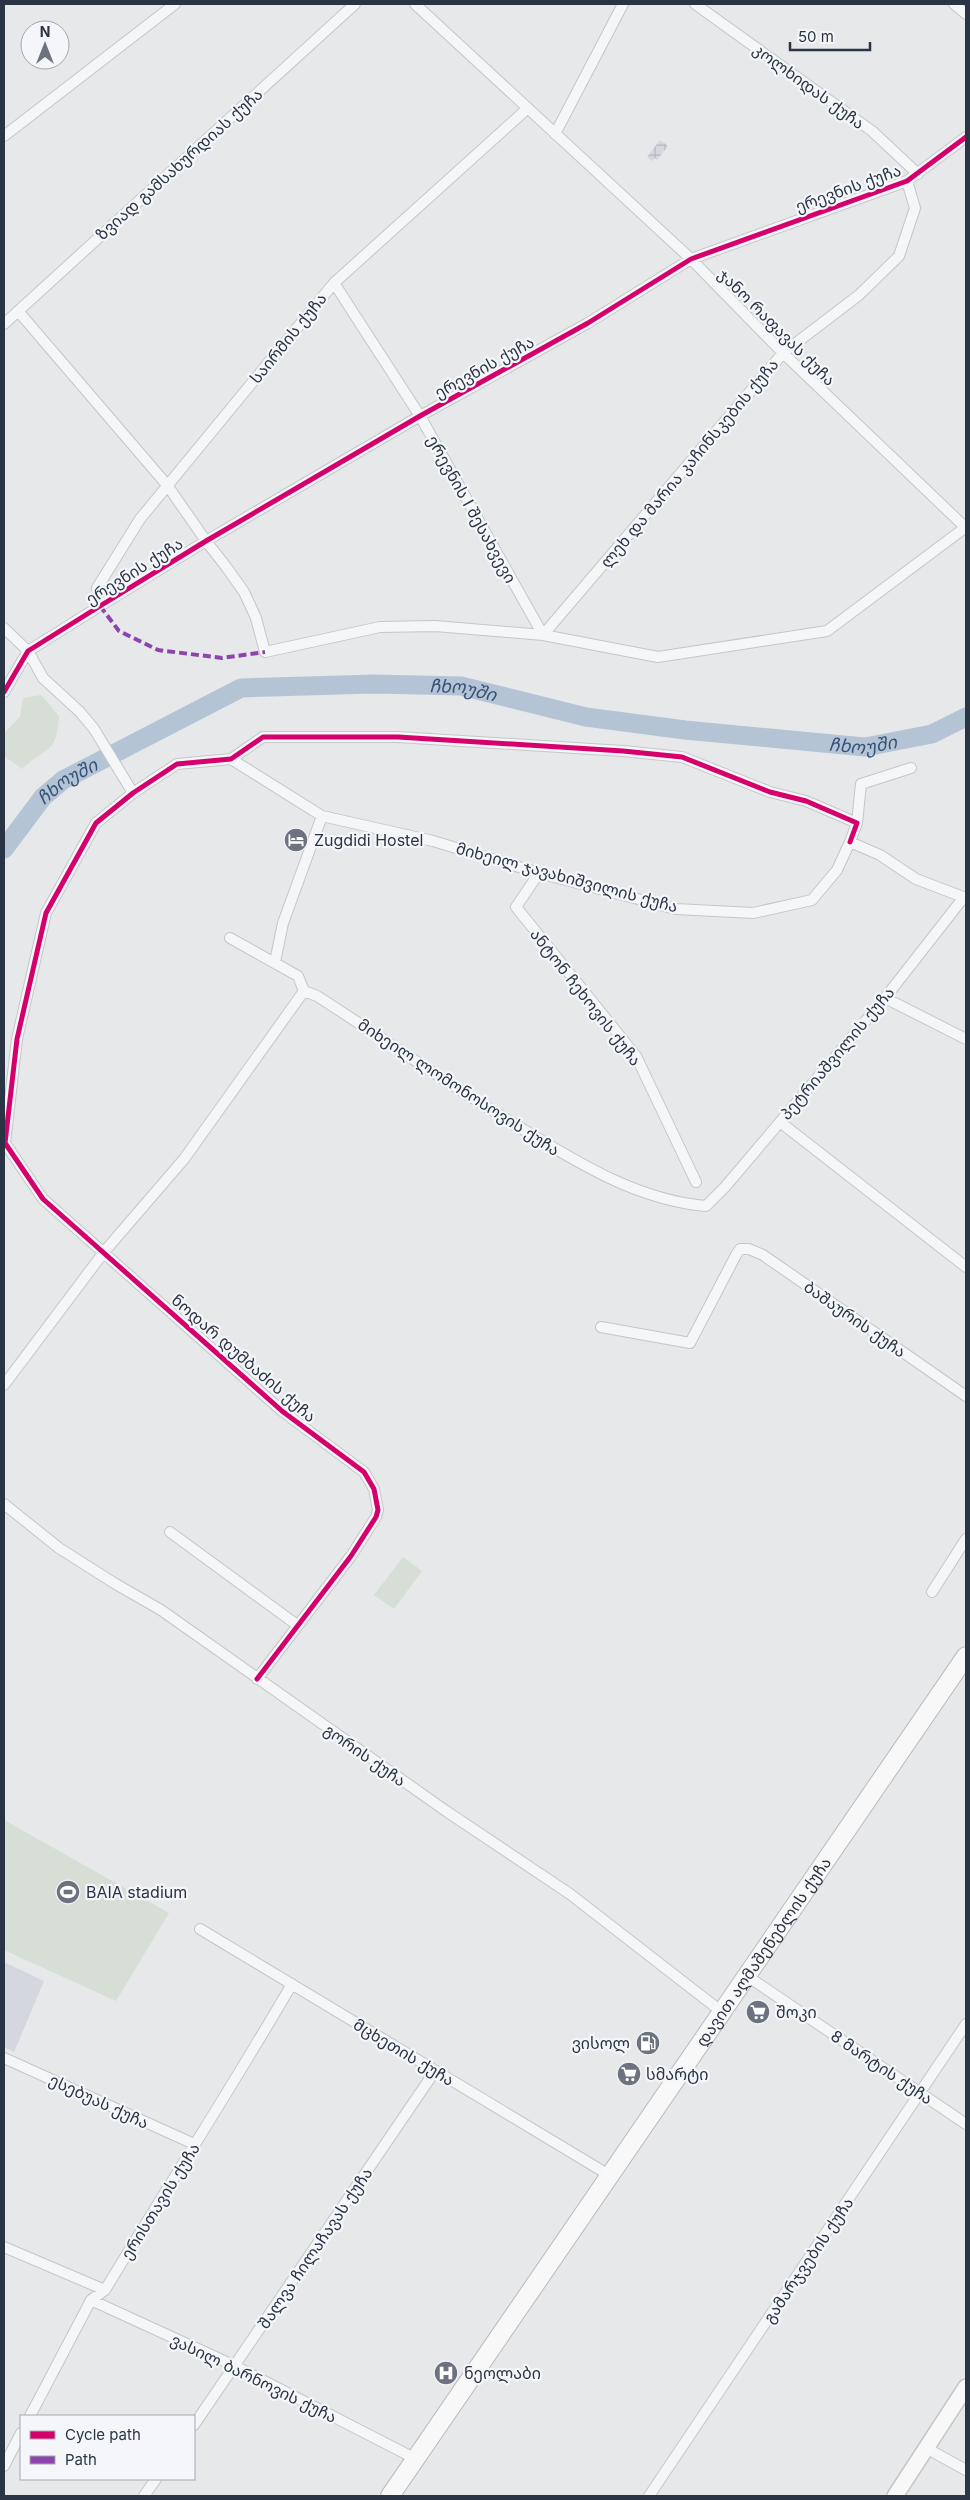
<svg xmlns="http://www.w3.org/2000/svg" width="970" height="2500" font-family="Inter,'Noto Sans Georgian',sans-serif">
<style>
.built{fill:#d4d7dd}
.industrial{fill:url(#industrial-grid)}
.grass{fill:#d6ded6}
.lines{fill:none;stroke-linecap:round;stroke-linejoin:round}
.river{stroke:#b4c4d5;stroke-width:19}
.minor-casing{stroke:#c4c6c8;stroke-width:12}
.secondary-casing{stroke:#c4c6c8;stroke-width:18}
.trunk-casing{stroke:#b8bbbf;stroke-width:20}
.minor{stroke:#f5f6f7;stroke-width:10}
.secondary{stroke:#f8f8f8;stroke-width:15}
.trunk{stroke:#f8f8f8;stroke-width:18}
.quiet{stroke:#8e44ad;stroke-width:4;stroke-dasharray:8 4;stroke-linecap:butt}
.cycleway-casing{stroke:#f4f6f9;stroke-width:8}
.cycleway{stroke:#d6006c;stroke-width:5}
.labels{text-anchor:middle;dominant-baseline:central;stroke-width:4.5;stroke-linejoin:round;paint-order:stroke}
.street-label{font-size:16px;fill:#2b3445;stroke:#f4f6f9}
.poi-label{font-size:16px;fill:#2b3445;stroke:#f4f6f9;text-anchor:start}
.water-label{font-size:18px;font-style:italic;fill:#34527a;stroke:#f4f6f9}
</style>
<defs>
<pattern id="industrial-grid" width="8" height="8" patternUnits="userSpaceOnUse" patternTransform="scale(1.25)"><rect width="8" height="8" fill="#d4d7dd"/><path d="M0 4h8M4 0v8" fill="none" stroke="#b6b9bf"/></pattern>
</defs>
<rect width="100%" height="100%" fill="#e6e8ea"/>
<path class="built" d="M4 1962 44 1981 14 2052 4 2047Z"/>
<path class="industrial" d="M660 140 668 146 657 160 655 158 652 161 647 157Z"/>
<path class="grass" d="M41 695 59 716C57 755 46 746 22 769L4 756V733L20 717 23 698Z
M403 1557 422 1571 394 1609 374 1595Z
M4 1820 169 1913 116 2001 4 1950Z"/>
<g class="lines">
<path class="river" id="s1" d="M4 849 43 797 63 780 241 688 374 684 461 686 586 717 685 730 865 747 932 734 966 717"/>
<g class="minor-casing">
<path id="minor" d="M415 4 691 259 783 353 966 528
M695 4 872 131 918 174
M954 4 966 14
M555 134 623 4
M4 136 175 4
M334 283 420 416 543 635 783 353 859 295 899 256 915 208 907 181
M18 311 167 485 206 541 227 568 244 592 256 618 265 652 380 627 435 626 543 635 658 657 827 631 966 527
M4 324 355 4
M100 606 97 588 140 519 334 283 528 108
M4 628 28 651 43 678 80 712 94 729 133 793
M4 692 28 651 100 606 206 541 420 416 588 323 691 259 907 181 966 137
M231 759 322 816 433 841 539 873 676 909 753 913 812 900 837 870 850 842 880 855 916 879 966 898
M857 823 861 784 911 768
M539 873 516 907 636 1056 696 1182
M230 938 298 976 304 991 317 996C384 1039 448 1084 516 1125 575 1161 636 1200 706 1206L725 1187 885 998 964 897
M275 962 283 923 322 816
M885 998 966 1039
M780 1122 966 1267
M601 1327 690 1343 736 1255 740 1249H749L763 1255 966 1396
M4 1385 104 1252 184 1159 304 991
M4 1504 59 1548 114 1583 161 1610 446 1811 570 1894 722 2012
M170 1532 297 1625
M932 1592 966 1539
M257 1679 351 1556 376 1517 378 1510 374 1489 364 1472 282 1411 43 1199 5 1143 17 1039 46 913 96 823 133 793 177 764 231 759 263 737H398L623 751 682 757 770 792 806 801 857 823 850 842
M200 1929 609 2175
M747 1976 966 2124
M4 2058 194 2144
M4 2247 105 2290
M91 2300 235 2366 416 2459
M30 2416 91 2300 105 2290C167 2188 232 2087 292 1984
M194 2425 435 2071
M926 2448 966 2470
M4 2466 21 2433
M144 2496 156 2479
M649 2496 966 2024"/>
</g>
<g class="secondary-casing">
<path id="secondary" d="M895 2496 966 2387"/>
</g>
<g class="trunk-casing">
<g id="trunk">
<path id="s2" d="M390 2496 966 1656"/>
</g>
</g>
<use href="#minor" class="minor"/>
<use href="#secondary" class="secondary"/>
<use href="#trunk" class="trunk"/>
<path class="quiet" d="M100 606 119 631 158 650 222 658 265 652"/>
<g class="cycleway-casing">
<path id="cycleway" d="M4 692 28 651 100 606 206 541 420 416 588 323 691 259 907 181 966 137
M257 1679 351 1556 376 1517 378 1510 374 1489 364 1472 282 1411 43 1199 5 1143 17 1039 46 913 96 823 133 793 177 764 231 759 263 737H398L623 751 682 757 770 792 806 801 857 823 850 842"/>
</g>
<use href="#cycleway" class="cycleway"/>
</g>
<defs>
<g id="hotel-disc" transform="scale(1.25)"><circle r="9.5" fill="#6c737f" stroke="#f4f6f9"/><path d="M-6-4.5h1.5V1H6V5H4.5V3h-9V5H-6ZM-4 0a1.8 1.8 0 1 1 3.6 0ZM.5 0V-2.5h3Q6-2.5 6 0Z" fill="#fff"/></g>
<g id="stadium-disc" transform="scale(1.25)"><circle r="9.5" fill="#6c737f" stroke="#f4f6f9"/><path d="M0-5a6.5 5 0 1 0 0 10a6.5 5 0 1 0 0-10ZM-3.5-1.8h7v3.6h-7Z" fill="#fff"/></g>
<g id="supermarket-disc" transform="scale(1.25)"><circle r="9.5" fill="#6c737f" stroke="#f4f6f9"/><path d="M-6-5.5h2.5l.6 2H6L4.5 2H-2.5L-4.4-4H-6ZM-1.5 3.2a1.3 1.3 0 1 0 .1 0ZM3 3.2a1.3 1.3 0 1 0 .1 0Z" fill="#fff"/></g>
<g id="fuel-disc" transform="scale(1.25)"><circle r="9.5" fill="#6c737f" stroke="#f4f6f9"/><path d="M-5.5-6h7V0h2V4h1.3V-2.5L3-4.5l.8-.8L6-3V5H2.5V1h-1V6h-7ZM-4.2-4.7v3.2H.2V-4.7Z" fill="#fff"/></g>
<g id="hospital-disc" transform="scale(1.25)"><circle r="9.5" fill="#6c737f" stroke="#f4f6f9"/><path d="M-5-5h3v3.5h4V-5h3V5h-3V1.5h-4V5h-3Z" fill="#fff"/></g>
</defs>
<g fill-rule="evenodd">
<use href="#hotel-disc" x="296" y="840"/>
<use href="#stadium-disc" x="68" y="1892"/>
<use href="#supermarket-disc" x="758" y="2012"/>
<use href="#fuel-disc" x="648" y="2043"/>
<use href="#supermarket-disc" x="629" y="2074"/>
<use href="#hospital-disc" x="446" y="2373"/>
</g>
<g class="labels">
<g class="street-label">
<text transform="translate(809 86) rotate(36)">კოლხიდას ქუჩა</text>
<text transform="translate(179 164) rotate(-42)">ზვიად გამსახურდიას ქუჩა</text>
<text transform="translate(848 188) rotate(-20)">ერევნის ქუჩა</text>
<text transform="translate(777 327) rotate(45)">ჯანო რაფავას ქუჩა</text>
<text transform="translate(288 338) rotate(-51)">საირმის ქუჩა</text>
<text transform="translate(484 367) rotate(-29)">ერევნის ქუჩა</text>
<text transform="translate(689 463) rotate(-50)">ლეხ და მარია კაჩინსკების ქუჩა</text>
<text transform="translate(472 509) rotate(61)">ერევნის I შესახვევი</text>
<text transform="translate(134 571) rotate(-32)">ერევნის ქუჩა</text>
<text transform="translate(567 877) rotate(15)">მიხეილ ჯავახიშვილის ქუჩა</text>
<text transform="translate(586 997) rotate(52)">ანტონ ჩეხოვის ქუჩა</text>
<text transform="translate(837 1053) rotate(-50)">პეტრიაშვილის ქუჩა</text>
<text transform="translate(459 1087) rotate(33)">მიხეილ ლომონოსოვის ქუჩა</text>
<text transform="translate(855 1319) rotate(35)">ბაშაურის ქუჩა</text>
<text transform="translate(244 1358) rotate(41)">ნოდარ დუმბაძის ქუჩა</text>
<text transform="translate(365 1755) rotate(35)">გორის ქუჩა</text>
<text stroke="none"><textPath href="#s2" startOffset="660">დავით აღმაშენებლის ქუჩა</textPath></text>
<text transform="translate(404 2052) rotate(31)">მცხეთის ქუჩა</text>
<text transform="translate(882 2067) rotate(34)">8 მარტის ქუჩა</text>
<text transform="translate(99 2101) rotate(25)">ესებუას ქუჩა</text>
<text transform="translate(160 2201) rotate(-58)">ერისთავის ქუჩა</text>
<text transform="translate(315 2248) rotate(-56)">შალვა ჩილაჩავას ქუჩა</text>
<text transform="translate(808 2260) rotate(-56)">გამარჯვების ქუჩა</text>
<text transform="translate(254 2378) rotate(26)">ვასილ ბარნოვის ქუჩა</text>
</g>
<g class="poi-label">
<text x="314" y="840">Zugdidi Hostel</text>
<text x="86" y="1892">BAIA stadium</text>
<text x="776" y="2012">შოკი</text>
<text x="630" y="2043" text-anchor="end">ვისოლ</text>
<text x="646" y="2074">სმარტი</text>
<text x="464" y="2373">ნეოლაბი</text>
</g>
<g class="water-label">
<text stroke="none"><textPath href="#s1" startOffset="514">ჩხოუში</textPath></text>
<text stroke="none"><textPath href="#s1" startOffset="919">ჩხოუში</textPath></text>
<text stroke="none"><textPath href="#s1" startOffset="94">ჩხოუში</textPath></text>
</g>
</g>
<rect width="970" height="2500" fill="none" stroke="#2b3445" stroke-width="10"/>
<rect x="20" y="2415" width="175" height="65" fill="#f4f6f9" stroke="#a4a8b1"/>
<rect x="30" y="2431" width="25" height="8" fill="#d6006c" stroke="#a4a8b1"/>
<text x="65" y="2440" font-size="15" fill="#2b3445">Cycle path</text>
<rect x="30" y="2456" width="25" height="8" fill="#8e44ad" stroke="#a4a8b1"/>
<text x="65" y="2465" font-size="15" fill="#2b3445">Path</text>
<g transform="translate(45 45)"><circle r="24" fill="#f4f6f9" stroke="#a4a8b1"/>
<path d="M0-4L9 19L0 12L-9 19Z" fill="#6c737f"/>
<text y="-8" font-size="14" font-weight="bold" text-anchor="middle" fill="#2b3445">N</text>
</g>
<path d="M790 42v8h80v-8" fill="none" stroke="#2b3445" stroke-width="2.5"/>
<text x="798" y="42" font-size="15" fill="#2b3445" stroke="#f4f6f9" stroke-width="4" paint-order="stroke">50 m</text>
</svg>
